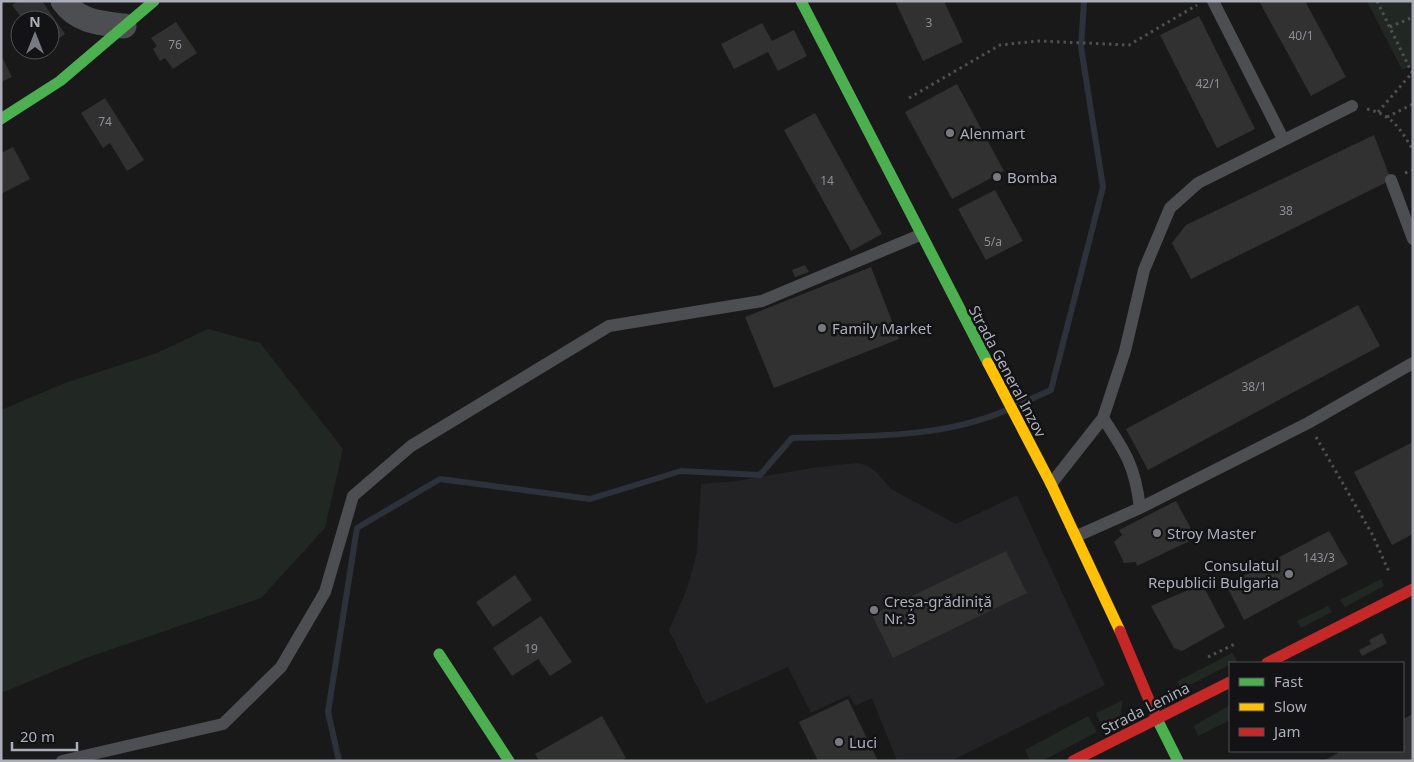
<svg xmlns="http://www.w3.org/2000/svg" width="1414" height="762" font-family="'Noto Sans',sans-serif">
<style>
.built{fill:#232325}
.green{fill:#212823}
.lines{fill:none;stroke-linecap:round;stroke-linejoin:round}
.stream{stroke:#2d323a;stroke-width:6}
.building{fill:#313131}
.path{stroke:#4f5053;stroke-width:3;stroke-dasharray:2.5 4;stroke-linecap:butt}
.lane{stroke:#4d4e52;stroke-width:12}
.street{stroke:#4d4e52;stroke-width:25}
.fast{stroke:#4caf50;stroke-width:11}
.slow{stroke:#ffc107;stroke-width:11}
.jam{stroke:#c62828;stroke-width:11}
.poi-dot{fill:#787a81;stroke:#131315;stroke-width:2}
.labels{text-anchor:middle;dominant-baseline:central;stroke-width:5;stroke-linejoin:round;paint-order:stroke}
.number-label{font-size:12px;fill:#8c8f97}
.poi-label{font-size:15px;fill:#abaeb9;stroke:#131315;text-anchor:start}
.street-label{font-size:15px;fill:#abaeb9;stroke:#131315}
</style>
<rect width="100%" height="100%" fill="#191919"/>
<path class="built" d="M858 463 868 466 878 474 891 489 956 524 1017 495 1105 685 951 761H897L872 698 855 706 849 695 811 713 788 667 706 704 669 630 687 589 697 552 701 484 736 481 818 467Z"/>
<path class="green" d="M1367 1H1413V65L1402 70Z
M208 329 260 343 343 449 325 528 261 598 86 658 1 693V410L65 383 157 353Z
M1381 579 1384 586 1345 607 1340 600Z
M1328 606 1332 612 1301 628 1297 621Z
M1232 653 1237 661 1192 684 1179 686 1178 681Z
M1123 700 1120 716 1103 730 1096 713Z
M1230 705V720L1198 736 1194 726Z
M1088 716 1097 732 1042 761H1030L1025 750Z"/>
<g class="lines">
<path class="stream" d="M1018 405 1051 390 1103 187 1081 47 1084 1
M339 761 328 712 357 528 440 479 590 499 681 471 760 475 792 438C863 436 940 439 1007 410"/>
</g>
<path class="building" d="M18 1H42L65 34 50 45V20H23L12 5Z
M895 1H944L963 42 923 61Z
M1259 1H1305L1346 77 1311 96Z
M1199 16 1255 129 1217 148 1160 35Z
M176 22 197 53 173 69 165 58 160 61 153 49 157 46 151 38Z
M762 23 772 41 794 30 807 56 778 71 768 52 734 69 721 44Z
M1 55 12 77 1 82Z
M957 84 1004 171 952 199 905 112Z
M105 98 144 160 127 171 110 143 103 148 81 113Z
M815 113 882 234 851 251 784 130Z
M1374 135 1391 180 1191 279 1172 243 1186 225Z
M13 147 30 179 1 194V153Z
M995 190 1023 241 986 260 958 209Z
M805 265 809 272 795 277 792 270Z
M871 267 899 339 774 388 745 317Z
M1358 305 1380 346 1148 470 1126 429Z
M1413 442V534L1392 545 1354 472Z
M1176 501 1196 538 1137 566 1136 562 1124 563 1114 542 1122 535 1119 530Z
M1329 531 1348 564 1244 620 1226 585Z
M1006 551 1027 593 893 658 872 615Z
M515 575 532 600 493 627 476 602Z
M1202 584 1225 627 1182 651 1174 648 1151 606Z
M541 616 572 662 550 676 538 659 512 676 493 648Z
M1382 633 1387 643 1362 656 1359 650 1371 644 1369 640Z
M848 699 878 761H818L799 722Z
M1413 714V761H1323L1338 753 1337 751H1403V719Z
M602 716 626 758 621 761H539L535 754Z"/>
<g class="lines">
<path class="path" d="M1377 1 1412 73
M1390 27 1413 17
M909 98 1000 45 1038 41 1129 45 1197 5
M1367 109C1392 115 1400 128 1413 150
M1378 112 1412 73
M1387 117 1413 104
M1405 173 1413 170
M1316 437 1372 534 1390 574
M1208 657 1235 644"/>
<path class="lane" d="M1213 1 1283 139
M1391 180 1413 239
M1103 418C1126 453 1135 466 1140 508L1308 423 1413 363
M1051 484 1103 418 1125 351 1144 270 1170 208 1198 183 1352 106
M1077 536 1140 508
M62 761 223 724 281 667 325 592 353 496 411 446 609 326 762 301 920 235"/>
<path class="street" d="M63 1C78 22 100 23 124 26"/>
<path class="fast" d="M801 1 988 363
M1 119 60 81 154 1
M439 654 509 761
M1157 719 1178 761"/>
<path class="slow" d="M988 363 1051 484 1120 631"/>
<path class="jam" d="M1120 631 1157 719
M1267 663 1413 589
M1073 761 1230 682"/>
</g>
<g class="poi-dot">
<circle cx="950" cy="133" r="5"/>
<circle cx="997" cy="177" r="5"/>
<circle cx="822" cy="328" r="5"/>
<circle cx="1157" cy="533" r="5"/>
<circle cx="1289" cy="574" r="5"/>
<circle cx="874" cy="610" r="5"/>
<circle cx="839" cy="742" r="5"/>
</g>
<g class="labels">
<g class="number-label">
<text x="929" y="22">3</text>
<text x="1301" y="35">40/1</text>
<text x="175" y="44">76</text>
<text x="1208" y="83">42/1</text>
<text x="105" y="121">74</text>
<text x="827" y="180">14</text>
<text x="1286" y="210">38</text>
<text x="993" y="241">5/a</text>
<text x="1254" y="386">38/1</text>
<text x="1319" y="557">143/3</text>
<text x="531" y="648">19</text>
</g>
<g class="poi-label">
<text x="960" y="133">Alenmart</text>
<text x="1007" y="177">Bomba</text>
<text x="832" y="328">Family Market</text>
<text x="1167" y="533">Stroy Master</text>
<text x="1279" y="565" text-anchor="end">Consulatul<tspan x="1279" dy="17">Republicii Bulgaria</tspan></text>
<text x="884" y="601">Creșa-grădiniță<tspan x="884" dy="17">Nr. 3</tspan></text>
<text x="849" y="742">Luci</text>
</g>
<g class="street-label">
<text transform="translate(1008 371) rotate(62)">Strada General Inzov</text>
<text transform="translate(1145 708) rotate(-27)">Strada Lenina</text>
</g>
</g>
<rect width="1414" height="762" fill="none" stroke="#abaeb9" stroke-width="5"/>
<rect x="1229" y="662" width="175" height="90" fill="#131315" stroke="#505157"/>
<rect x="1239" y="678" width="25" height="8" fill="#4caf50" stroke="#505157"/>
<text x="1274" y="687" font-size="15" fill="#abaeb9">Fast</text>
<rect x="1239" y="703" width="25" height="8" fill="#ffc107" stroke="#505157"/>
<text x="1274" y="712" font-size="15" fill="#abaeb9">Slow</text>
<rect x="1239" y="728" width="25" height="8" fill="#c62828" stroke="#505157"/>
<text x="1274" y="737" font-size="15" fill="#abaeb9">Jam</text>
<g transform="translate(35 35)"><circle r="24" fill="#131315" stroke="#505157"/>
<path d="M0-4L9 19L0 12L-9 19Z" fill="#787a81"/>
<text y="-8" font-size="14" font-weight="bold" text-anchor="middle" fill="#abaeb9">N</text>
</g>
<path d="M12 742v8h65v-8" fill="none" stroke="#abaeb9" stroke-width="2.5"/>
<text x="20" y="742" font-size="15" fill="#abaeb9" stroke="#131315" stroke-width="4" paint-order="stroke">20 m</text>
</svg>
